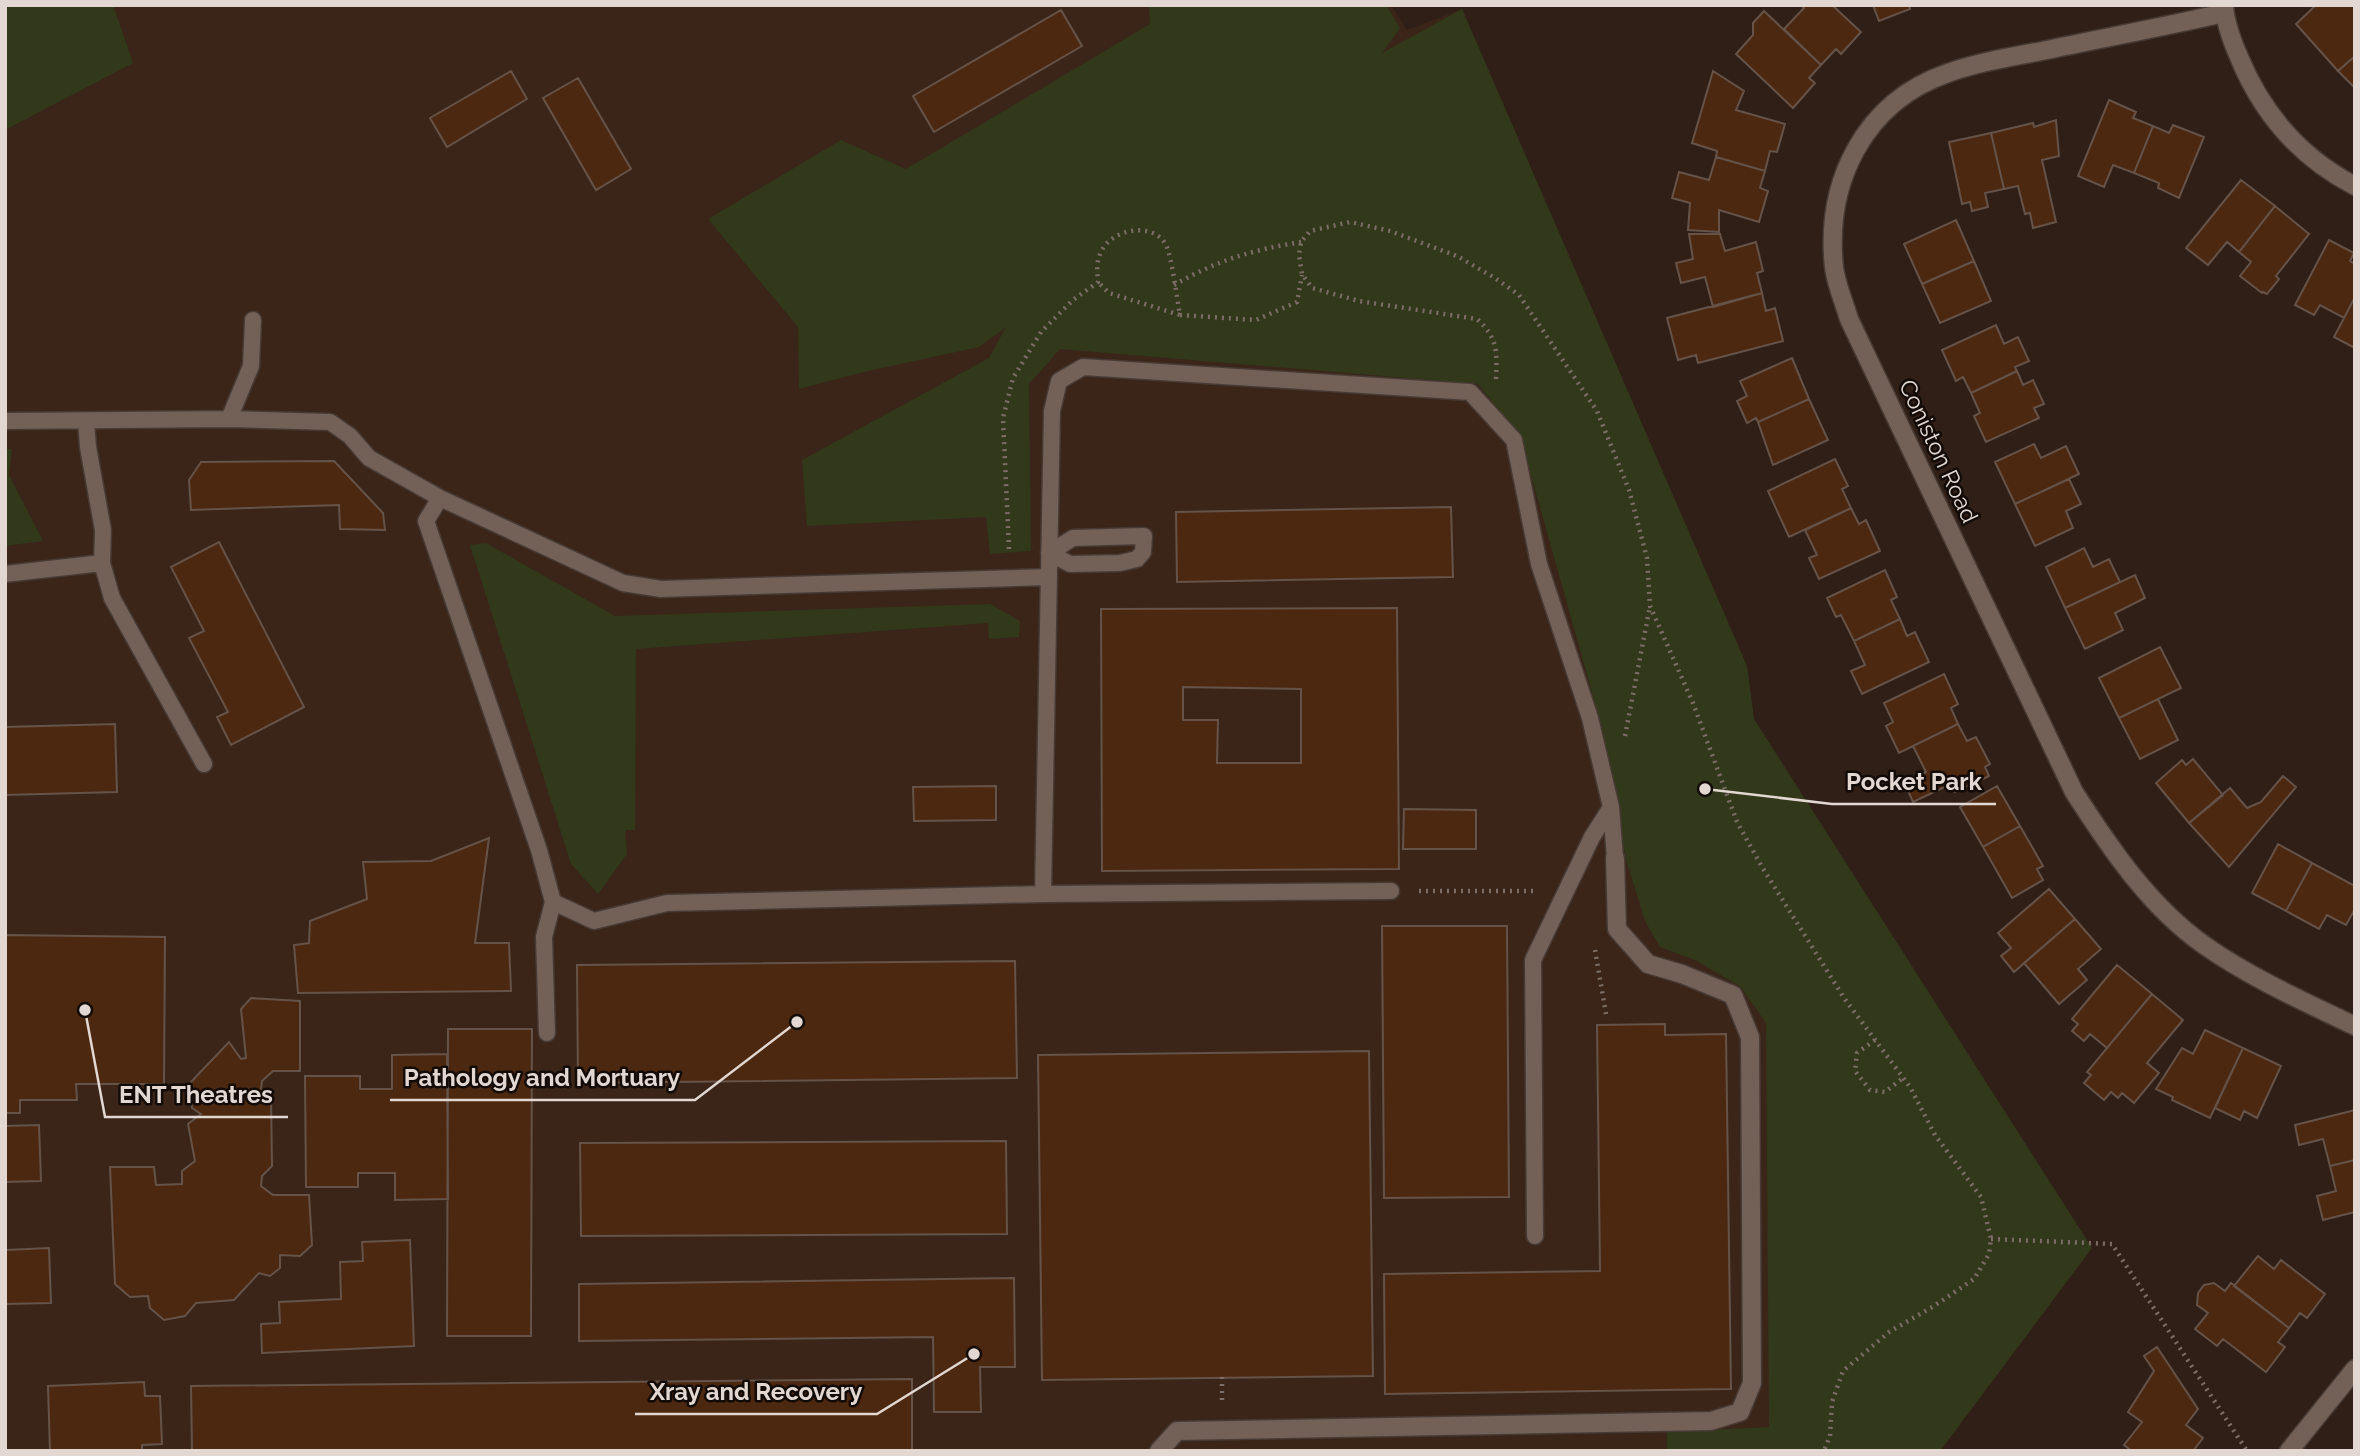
<svg xmlns="http://www.w3.org/2000/svg" width="2360" height="1456" font-family="Raleway,sans-serif">
<style>
.built{fill:#3a2518}
.green{fill:#31391a}
.building{fill:#4d2811;stroke:#655349;stroke-width:2;fill-rule:evenodd}
.lines{fill:none;stroke-linecap:round;stroke-linejoin:round}
.service-casing{stroke:#473a34;stroke-width:19}
.minor-casing{stroke:#473a34;stroke-width:21}
.path{stroke:#7c6e67;stroke-width:4.5;stroke-dasharray:2 5;stroke-linecap:butt}
.service{stroke:#736056;stroke-width:16}
.minor{stroke:#736056;stroke-width:18}
.labels{text-anchor:middle;dominant-baseline:central;stroke-width:5;stroke-linejoin:round;paint-order:stroke}
.street-label{font-size:23px;fill:#e2d7d1;stroke:#120b07}
.leader{fill:none;stroke:#e2d7d1;stroke-width:2.5}
.callout-dot{fill:#e2d7d1;stroke:#120b07;stroke-width:2.5}
.callout-label{font-size:24px;text-anchor:middle;font-weight:bold;fill:#e2d7d1;stroke:#120b07;stroke-width:5;stroke-linejoin:round;paint-order:stroke}
</style>
<rect width="100%" height="100%" fill="#2f1f17"/>
<path class="built" d="M5 5H1391L1407 30 1462 9 1747 666 1754 719 2092 1248 1940 1451H5Z"/>
<path class="green" d="M5 5H113L133 63 5 130Z
M1149 5H1386L1400 28 1382 53 1462 9 1747 666 1754 719 2092 1248 1940 1451H1667V1432L1769 1427 1766 1023 1741 987 1695 960 1660 947 1645 921 1626 859 1597 710 1520 436 1478 384 1060 349 1029 384 1031 551 990 554 986 517 807 526 802 460 989 358 1006 327 979 347 868 371 799 389 798 327 708 219 841 140 906 169 1150 24Z
M5 449H12L9 475 43 541 5 546Z
M486 543 615 616 990 604 1020 621 1019 637 989 639 988 623 636 649 635 830H625L627 854 598 894 571 864 470 545Z"/>
<path class="building" d="M1801 5H1832L1861 32 1841 54 1836 49 1821 65 1784 29 1804 8Z
M1873 5H1909L1910 9 1879 21Z
M2316 5H2355V56L2338 71 2296 24Z
M1061 10 1082 46 934 132 913 96Z
M1764 11 1821 65 1809 78 1815 83 1793 108 1736 54 1753 35V23Z
M2355 56V88L2338 71Z
M511 71 527 99 447 147 430 118Z
M1713 71 1744 91 1736 110 1785 124 1777 152 1770 151 1765 171 1716 157 1717 151 1692 143Z
M578 78 631 169 596 190 543 98Z
M2109 100 2136 112 2133 118 2153 126 2134 173 2113 165 2104 187 2078 176Z
M2056 120 2059 156 2042 160 2056 222 2033 228 2030 213 2025 214 2018 186 2004 189 1991 133 2033 123 2034 127Z
M2173 125 2204 137 2179 198 2158 188 2159 183 2134 173 2153 126 2169 133Z
M1991 133 2004 189 1985 193 1988 207 1972 211 1970 202 1962 204 1949 142Z
M1716 157 1765 171 1760 188 1768 191 1759 222 1719 210V232L1688 230 1690 203 1672 198 1679 172 1709 180Z
M2241 180 2275 206 2239 252 2227 242 2208 265 2186 248Z
M2275 206 2309 234 2276 276 2279 279 2267 294 2263 292 2262 293 2240 276 2251 262 2239 252Z
M1956 220 1974 261 1922 284 1904 244Z
M1689 234H1720L1725 251 1756 242 1763 271 1757 273 1762 293 1713 307 1705 277 1681 283 1676 263 1693 259Z
M2329 240 2354 253 2350 261 2355 264V297L2344 318 2320 305 2314 315 2295 305Z
M1974 261 1991 301 1940 323 1922 284Z
M1762 293 1766 311 1775 308 1783 341 1698 363 1696 355 1678 360 1667 318Z
M2355 297V348L2334 337Z
M1996 325 2004 344 2018 337 2029 361 2015 367 2017 371 1971 393 1963 377 1956 381 1942 350Z
M1792 358 1809 399 1758 422 1756 418 1747 423 1737 401 1747 396 1740 381Z
M2017 371 2023 385 2033 380 2044 404 2034 408 2039 418 1986 442 1974 416 1980 413 1971 393Z
M1809 399 1828 440 1773 465 1758 422Z
M2034 444 2041 458 2066 446 2079 474 2015 504 1995 462Z
M1835 459 1848 486 1842 489 1851 508 1789 537 1768 491Z
M334 461 383 513 385 530 340 529 339 505 191 510 189 480 201 462Z
M2069 479 2081 504 2066 511 2073 528 2035 546 2015 504Z
M1451 507 1453 577 1177 582 1176 512Z
M1851 508 1859 524 1866 520 1880 551 1819 579 1809 558 1817 555 1805 530Z
M219 542 304 707 231 745 217 717 228 712 189 638 204 631 171 567Z
M2084 548 2093 567 2109 559 2120 582 2065 608 2046 567Z
M1885 570 1897 597 1891 600 1900 619 1854 641 1841 615 1836 617 1827 598Z
M2135 575 2145 598 2115 613 2123 630 2085 649 2065 608Z
M1397 608 1399 869 1102 871 1101 609ZM1183 687 1301 689V763H1217L1218 720H1183Z
M1900 619 1907 636 1915 632 1929 662 1862 694 1851 671 1865 665 1854 641Z
M2160 647 2181 688 2119 718 2099 678Z
M1944 674 1958 704 1951 708 1958 724 1899 753 1886 726 1893 722 1884 703Z
M2158 699 2178 740 2140 759 2119 718Z
M115 724 117 792 5 795V727Z
M1958 724 1967 741 1976 737 1990 764 1985 767 1989 776 1955 792 1951 784 1913 802 1904 782 1926 772 1913 746Z
M2193 759 2223 795 2189 823 2156 783 2182 760 2186 765Z
M2283 776 2296 787 2229 867 2189 823 2230 788 2247 808 2261 802Z
M996 786V820L914 821 913 787Z
M1997 786 2020 826 1983 847 1960 807Z
M1404 809 1476 810V849H1403Z
M2020 826 2043 866 2037 869 2043 880 2012 898 1983 847Z
M489 838 475 943H509L511 991 298 993 294 945 309 943 310 921 367 899 363 862 431 861Z
M2278 844 2312 863 2286 911 2252 893Z
M2312 863 2355 886V909L2346 925 2327 915 2319 929 2286 911Z
M2049 889 2075 919 2014 972 2001 956 2011 948 1998 933Z
M2075 919 2101 949 2078 969 2087 980 2059 1004 2024 963Z
M1382 926H1507L1509 1197 1384 1198Z
M5 935 165 937 164 1084H76L77 1100H20V1113H5Z
M1015 961 1017 1078 578 1083 577 965Z
M2117 965 2152 994 2107 1048 2090 1034 2084 1041 2072 1031 2078 1024 2072 1019Z
M2152 994 2183 1020 2147 1063 2159 1073 2134 1103 2122 1093 2118 1098 2111 1092 2104 1100 2084 1083 2091 1075 2087 1072Z
M251 998 300 1001V1071H273L262 1081 261 1089 271 1095 272 1166 262 1176 261 1186 273 1195H309L312 1245 300 1256 280 1255V1268L270 1276 259 1273 234 1300 196 1303 185 1316 164 1320 150 1308 148 1296 130 1297 115 1284 110 1167H154L156 1185 182 1184V1171L195 1161 188 1124 201 1114 192 1108 191 1082 229 1042 241 1059 246 1058 241 1009Z
M1665 1024V1035L1726 1034 1731 1389 1385 1394 1384 1274 1600 1271 1597 1025Z
M448 1029H532L531 1336H447Z
M2205 1030 2243 1048 2210 1118 2172 1100 2173 1097 2156 1089 2182 1048 2193 1054Z
M2243 1048 2281 1066 2257 1118 2244 1111 2240 1120 2215 1108Z
M1369 1051 1373 1376 1042 1380 1038 1055Z
M447 1054 448 1199 395 1200V1173H358V1187H306L305 1076H360V1089H392V1055Z
M2355 1110V1160L2330 1166 2323 1139 2299 1145 2295 1125Z
M39 1125 41 1181 5 1182V1126Z
M1006 1141 1007 1234 581 1236 580 1143Z
M2355 1160V1212L2323 1220 2317 1196 2336 1191 2330 1166Z
M5 1222 6 1250 49 1248 51 1303 5 1304Z
M410 1240 414 1346 262 1353 261 1324 280 1323 279 1302 341 1299 340 1262 363 1261 362 1242Z
M2258 1256 2274 1269 2281 1260 2325 1294 2307 1318 2300 1313 2289 1328 2234 1286Z
M1014 1278 1015 1367H980L981 1412H934L933 1337 579 1341V1284Z
M2214 1283 2225 1291 2231 1283 2289 1328 2278 1342 2285 1347 2266 1372 2223 1339 2217 1346 2195 1329 2208 1313 2197 1305 2198 1293 2204 1285Z
M2157 1347 2198 1409 2186 1425 2203 1438 2193 1451H2132L2124 1445 2142 1422 2128 1412 2154 1371 2144 1356Z
M912 1379V1451H192L191 1386Z
M144 1382 145 1396H160L162 1444 142 1445V1451H50L48 1386Z"/>
<g class="lines">
<g class="service-casing">
<path id="service" d="M229 419 251 366 253 320
M5 421 229 419 330 422 350 436 369 458 440 498 623 583 661 589 1048 577
M86 421 88 447 103 530 102 563 112 598 204 764
M440 498 426 521 539 850 553 902 544 937 547 1033
M1144 536 1143 552 1137 559 1120 563 1070 564 1049 553 1073 538Z
M5 574 102 563
M1043 894 1052 411 1059 381 1083 367 1470 392 1514 440 1539 564 1590 718 1611 807 1615 858
M553 902 594 921 667 903 1043 894 1391 891
M1535 1236 1533 960 1592 837 1611 807"/>
</g>
<g class="minor-casing">
<path id="minor" d="M2224 5C2225 23 2232 41 2239 57 2262 113 2301 158 2355 186
M2224 13C2167 26 2109 37 2052 49 2017 56 1982 61 1948 73 1864 102 1825 182 1834 267 1836 284 1844 302 1849 319L2074 792C2110 848 2149 906 2204 945 2251 978 2303 1001 2355 1026
M1159 1451 1177 1431 1711 1421 1740 1412 1752 1383 1750 1037 1733 995 1682 974 1648 964 1617 929 1615 858
M2289 1451 2355 1369"/>
</g>
<path class="path" d="M1174 285C1218 260 1252 250 1301 242
M1180 315 1256 320 1297 302 1302 275
M1496 379C1497 352 1498 338 1477 319L1359 301 1312 288 1302 274 1299 255 1301 242 1310 231 1350 222 1390 231 1457 256 1495 278 1519 295 1597 411 1629 490 1647 558 1650 606 1693 703 1737 822 1762 867 1844 998 1910 1087 1935 1135 1981 1197 1991 1239 1989 1254 1974 1279 1934 1306 1889 1332 1843 1371 1832 1402 1830 1436 1824 1451
M1009 549 1003 418 1013 378 1041 332 1073 300 1098 282C1097 270 1096 261 1102 250 1113 229 1153 221 1166 245 1172 257 1177 300 1180 315L1109 293 1098 282
M1625 736 1650 606
M1419 891H1537
M1595 950 1606 1014
M1875 1040 1857 1053 1855 1071 1870 1090 1885 1092 1903 1078
M1991 1239 2112 1244 2247 1451
M1222 1377V1403"/>
<use href="#service" class="service"/>
<use href="#minor" class="minor"/>
</g>
<g class="labels">
<g class="street-label">
<text transform="translate(1939 451) rotate(65)">Coniston Road</text>
</g>
</g>
<path class="leader" d="M1705 789L1832 804H1996M797 1022L695 1100H390M85 1010L105 1117H288M974 1354L877 1414H635"/>
<g class="callout-dot">
<circle cx="1705" cy="789" r="7"/>
<circle cx="797" cy="1022" r="7"/>
<circle cx="85" cy="1010" r="7"/>
<circle cx="974" cy="1354" r="7"/>
</g>
<g class="callout-label">
<text x="1914" y="790">Pocket Park</text>
<text x="542" y="1086">Pathology and Mortuary</text>
<text x="196" y="1103">ENT Theatres</text>
<text x="756" y="1400">Xray and Recovery</text>
</g>
<rect width="2360" height="1456" fill="none" stroke="#e2d7d1" stroke-width="14"/>
</svg>
